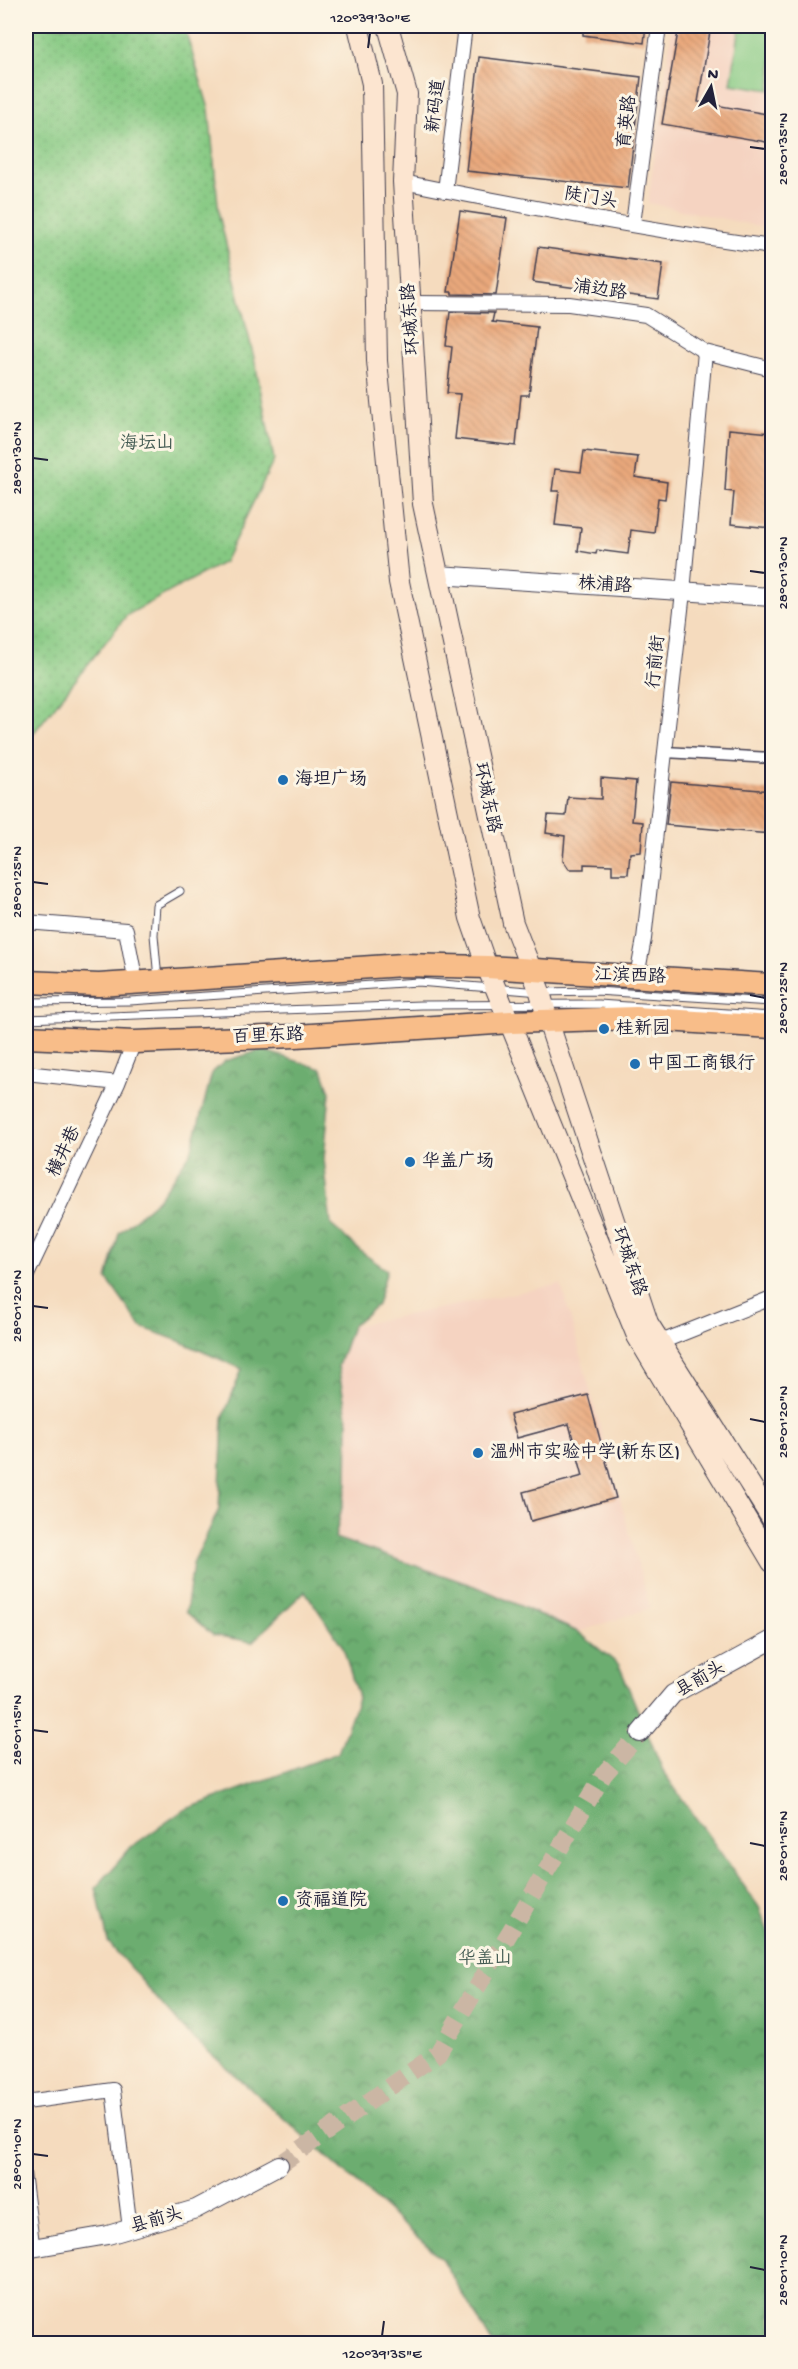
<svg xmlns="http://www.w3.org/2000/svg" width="798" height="2369" font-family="'Gochi Hand','LXGW WenKai TC',sans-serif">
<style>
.built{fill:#f5d3c1}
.grass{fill:url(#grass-dots);stroke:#54765e;stroke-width:1.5}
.forest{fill:url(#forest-crowns);stroke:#476856;stroke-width:1.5}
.pitch{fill:#85c982;stroke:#54765e;stroke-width:1.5}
.building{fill:url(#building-back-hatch)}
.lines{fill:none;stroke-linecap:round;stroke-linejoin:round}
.tertiary-tunnel{stroke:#cbb6a4;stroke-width:18;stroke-dasharray:18 9;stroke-linecap:butt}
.service-casing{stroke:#423e4f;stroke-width:9}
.pedestrian-casing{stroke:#423e4f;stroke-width:13}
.minor-casing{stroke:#423e4f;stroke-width:16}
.tertiary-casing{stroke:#423e4f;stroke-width:20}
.secondary-casing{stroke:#423e4f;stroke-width:22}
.primary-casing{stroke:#423e4f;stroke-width:25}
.service{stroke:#fff;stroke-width:7}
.pedestrian{stroke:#fff;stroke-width:10}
.minor{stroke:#fff;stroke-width:14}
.tertiary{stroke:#fff;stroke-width:18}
.secondary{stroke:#fce5d0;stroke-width:20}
.primary{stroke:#f8bd89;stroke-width:22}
.ticks{fill:none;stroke:#22223b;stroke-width:2}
.poi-dot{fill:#1f6fb2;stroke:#fcf5e5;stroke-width:2}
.labels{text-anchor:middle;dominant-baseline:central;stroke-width:6;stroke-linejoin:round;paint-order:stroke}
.street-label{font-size:18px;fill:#22223b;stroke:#fcf5e5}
.park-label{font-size:18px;fill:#455c54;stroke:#fcf5e5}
.poi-label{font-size:18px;fill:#22223b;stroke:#fcf5e5;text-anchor:start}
.neatline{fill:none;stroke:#22223b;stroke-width:2}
.ticks-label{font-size:15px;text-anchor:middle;fill:#22223b}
</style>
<defs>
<pattern id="grass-dots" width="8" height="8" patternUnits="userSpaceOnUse" patternTransform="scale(1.5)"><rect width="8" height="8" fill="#85c982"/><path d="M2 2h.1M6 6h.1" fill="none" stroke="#73ac71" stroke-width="1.8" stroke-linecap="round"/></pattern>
<pattern id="forest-crowns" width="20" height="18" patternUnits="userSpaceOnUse" patternTransform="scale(1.5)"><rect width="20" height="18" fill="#6cad70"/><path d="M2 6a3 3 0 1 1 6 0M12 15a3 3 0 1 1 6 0" fill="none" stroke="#588c5d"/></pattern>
<pattern id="building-back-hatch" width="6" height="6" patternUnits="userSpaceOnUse" patternTransform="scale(1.5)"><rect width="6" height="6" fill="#e9a87b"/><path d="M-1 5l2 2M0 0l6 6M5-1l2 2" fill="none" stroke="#c8906b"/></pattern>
</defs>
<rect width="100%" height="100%" fill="#fcf5e5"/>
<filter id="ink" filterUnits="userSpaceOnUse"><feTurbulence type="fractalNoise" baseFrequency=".0167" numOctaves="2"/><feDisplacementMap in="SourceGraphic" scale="12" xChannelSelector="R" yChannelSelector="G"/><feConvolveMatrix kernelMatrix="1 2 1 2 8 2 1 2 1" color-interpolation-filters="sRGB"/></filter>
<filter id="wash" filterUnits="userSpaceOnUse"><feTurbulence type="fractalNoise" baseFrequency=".008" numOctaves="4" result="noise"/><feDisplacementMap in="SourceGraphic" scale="24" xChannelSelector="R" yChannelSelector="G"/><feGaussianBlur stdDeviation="1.35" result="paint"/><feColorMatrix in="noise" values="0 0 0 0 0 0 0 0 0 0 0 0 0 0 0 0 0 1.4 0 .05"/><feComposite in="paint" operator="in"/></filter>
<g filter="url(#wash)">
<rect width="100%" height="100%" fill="#f5dbbe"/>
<path class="built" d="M672 26H772V229L648 203Z
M561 1284 650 1608 578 1632 480 1588 335 1538 347 1485 348 1422 338 1366 352 1326Z"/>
<path class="grass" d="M26 26H184L209 109 219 215 255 362 274 460 224 562 127 615 32 735H26Z"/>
<path class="forest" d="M262 1050 322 1069 330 1092 324 1159 331 1225 364 1254 387 1270 377 1305 352 1326 338 1366 348 1422 347 1485 335 1538 480 1588 578 1632 619 1665 664 1773 759 1907 772 1943V2343H492L441 2258 184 2030 108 1942 96 1888 131 1847 184 1810 338 1753 358 1698 343 1647 305 1591 252 1642 213 1635 186 1612 193 1564 219 1509 223 1418 242 1369 179 1341 141 1327 107 1279 119 1233 158 1199 191 1152 212 1073 225 1061Z"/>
<path class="pitch" d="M740 26H772V72L770 90 731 84Z"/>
<g id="blocks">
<path class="building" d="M583 26H646L644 43 583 35Z
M679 26H711L698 102 772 115V143L662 124Z
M479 57 641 77 628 188 466 171Z
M460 211 507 218 496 295 452 294V292H448Z
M538 247 663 264 658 299 533 282Z
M450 312 494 313 492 322 537 327 529 395H521L516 446 455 439 460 394 447 393 452 347 446 346Z
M729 429 772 433V528L731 524 734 492 725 491Z
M584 451 638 457 635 477 667 482 665 499 658 498 654 533 631 530 628 554 597 550 596 554 578 551 581 528 555 525 559 491H552L555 469 581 472Z
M601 778 636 781 632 821 643 822 641 852 630 853 628 874H612V865L584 864V869H569L563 860 565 836 546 833 548 815 566 816 568 797 601 799Z
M671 782 772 791V834L666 825Z
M588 1395 616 1498 531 1521 523 1492 583 1476 569 1424 517 1438 510 1415Z"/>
</g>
</g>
<g filter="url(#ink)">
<use href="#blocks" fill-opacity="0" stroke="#423e4f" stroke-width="1.5"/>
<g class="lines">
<path class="tertiary-tunnel" d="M279 2165 438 2053 604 1774 640 1733"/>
<g class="service-casing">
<path id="service" d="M158 979 154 935 156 905 180 891
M26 1002 130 1001 418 982 540 992 596 991 772 1002
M26 1019 421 1005 599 1004 772 1016
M26 2168 36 2247"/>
</g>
<g class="pedestrian-casing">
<path id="pedestrian" d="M665 752 772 758"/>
</g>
<g class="minor-casing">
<path id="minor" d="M403 182C526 207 649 230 772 247
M445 191 465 26
M633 224 659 26
M411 303 569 304 646 315 705 352 772 369
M26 922 126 930 136 983
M637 976 644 939 683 592 705 352
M26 1073 118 1083
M26 1277 118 1083 134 1042
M661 1342 769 1299 772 1300
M26 2102 113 2090 130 2229"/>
</g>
<g class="tertiary-casing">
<path id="tertiary" d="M438 575 772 597
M640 1733 673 1694 772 1640
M26 2249 108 2235 196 2209 279 2165"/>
</g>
<g class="secondary-casing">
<path id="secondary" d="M358 26 372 84 377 361 399 582 470 918 487 967 637 1336 772 1562
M388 26 407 94 403 182 423 504 513 923 540 992 548 1021 648 1323 772 1519"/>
</g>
<g class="primary-casing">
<path id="primary" d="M26 982 99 985 403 965 487 967 772 985
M26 1037 134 1042 296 1036 511 1022 636 1018 772 1027"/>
</g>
<use href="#service" class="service"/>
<use href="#pedestrian" class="pedestrian"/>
<use href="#minor" class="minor"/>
<use href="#tertiary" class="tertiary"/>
<use href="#secondary" class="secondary"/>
<use href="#primary" class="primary"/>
</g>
</g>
<path class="ticks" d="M368 48 370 33M750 147 765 149M33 458 48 460M750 571 765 573M33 882 48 884M750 995 765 998M33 1306 48 1308M750 1419 765 1422M33 1730 48 1732M750 1843 765 1846M33 2154 48 2156M750 2267 765 2270M382 2336 384 2321"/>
<g class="poi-dot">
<circle cx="283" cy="780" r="6"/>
<circle cx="604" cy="1029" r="6"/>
<circle cx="635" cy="1064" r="6"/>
<circle cx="410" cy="1162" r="6"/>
<circle cx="478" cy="1453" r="6"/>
<circle cx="283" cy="1901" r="6"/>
</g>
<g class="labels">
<g class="street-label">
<text transform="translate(437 106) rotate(-83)">新码道</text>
<text transform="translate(628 122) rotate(-83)">育英路</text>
<text transform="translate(591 199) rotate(9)">陡门头</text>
<text transform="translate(600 291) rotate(8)">浦边路</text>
<text transform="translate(412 319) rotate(-94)">环城东路</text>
<text transform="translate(605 586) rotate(4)">株浦路</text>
<text transform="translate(657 662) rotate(-84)">行前街</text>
<text transform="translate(486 798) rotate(78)">环城东路</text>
<text transform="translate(630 977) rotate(2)">江滨西路</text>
<text transform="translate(268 1037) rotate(-2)">百里东路</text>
<text transform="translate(65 1152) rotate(-65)">横井巷</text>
<text transform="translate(628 1262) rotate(71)">环城东路</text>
<text transform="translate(701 1680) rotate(-30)">县前头</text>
<text transform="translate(157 2221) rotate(-16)">县前头</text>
</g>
<g class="park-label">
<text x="147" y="444">海坛山</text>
<text x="485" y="1959">华盖山</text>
</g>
<g class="poi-label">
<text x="295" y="780">海坦广场</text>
<text x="616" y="1029">桂新园</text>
<text x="647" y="1064">中国工商银行</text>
<text x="422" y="1162">华盖广场</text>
<text x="490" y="1453">温州市实验中学(新东区)</text>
<text x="295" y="1901">资福道院</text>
</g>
</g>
<rect width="798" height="2369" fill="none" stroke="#fcf5e5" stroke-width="66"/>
<g transform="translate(711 87) rotate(9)" stroke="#fcf5e5" stroke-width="4.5" paint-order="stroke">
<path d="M0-4.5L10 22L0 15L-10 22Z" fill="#22223b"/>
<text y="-9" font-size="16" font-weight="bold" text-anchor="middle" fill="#22223b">N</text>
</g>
<rect x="33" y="33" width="732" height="2303" class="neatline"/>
<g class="ticks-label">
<text x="370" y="22">120°39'30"E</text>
<text transform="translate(782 149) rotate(-90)" y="5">28°01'35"N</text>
<text transform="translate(16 458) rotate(-90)" y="5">28°01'30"N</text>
<text transform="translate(782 573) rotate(-90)" y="5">28°01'30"N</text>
<text transform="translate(16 882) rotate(-90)" y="5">28°01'25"N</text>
<text transform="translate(782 998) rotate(-90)" y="5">28°01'25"N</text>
<text transform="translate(16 1306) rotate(-90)" y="5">28°01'20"N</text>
<text transform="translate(782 1422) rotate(-90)" y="5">28°01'20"N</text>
<text transform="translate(16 1730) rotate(-90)" y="5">28°01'15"N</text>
<text transform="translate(782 1846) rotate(-90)" y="5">28°01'15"N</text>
<text transform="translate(16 2154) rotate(-90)" y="5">28°01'10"N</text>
<text transform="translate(782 2270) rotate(-90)" y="5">28°01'10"N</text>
<text x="382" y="2358">120°39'35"E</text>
</g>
</svg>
